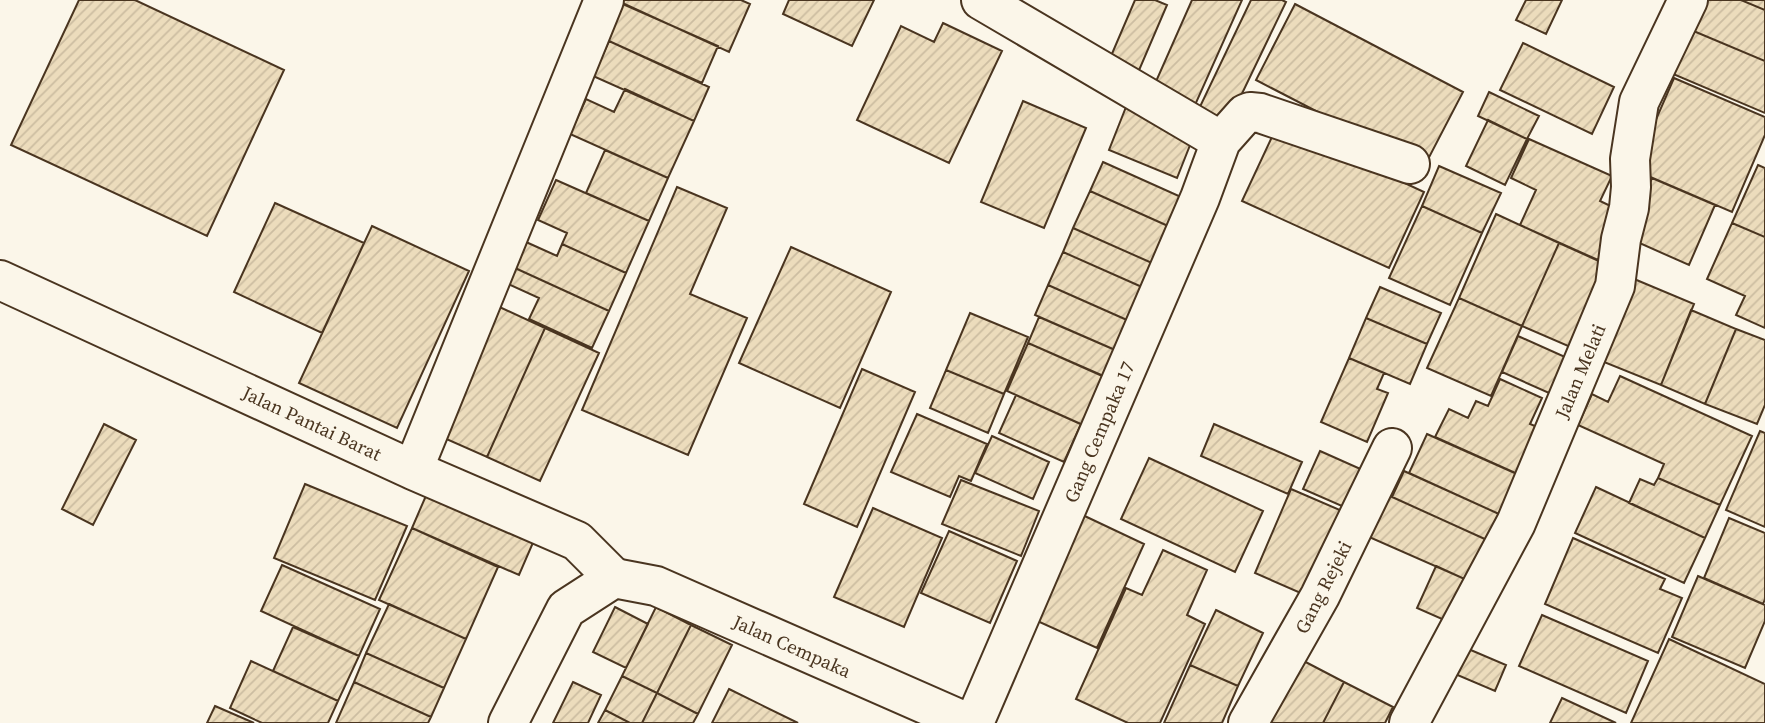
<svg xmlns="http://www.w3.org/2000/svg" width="1765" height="723" font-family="'Source Serif 4',serif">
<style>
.building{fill:url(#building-hatch);stroke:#4a3520;stroke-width:2}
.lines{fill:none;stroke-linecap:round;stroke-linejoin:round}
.street-casing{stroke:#4a3520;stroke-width:42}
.secondary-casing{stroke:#4a3520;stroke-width:42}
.street{stroke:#fbf6e9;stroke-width:38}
.secondary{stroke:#fbf6e9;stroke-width:38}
.labels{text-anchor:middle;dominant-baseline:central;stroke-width:5;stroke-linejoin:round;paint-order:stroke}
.street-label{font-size:19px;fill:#4a3520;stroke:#fbf6e9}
</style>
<defs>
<pattern id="building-hatch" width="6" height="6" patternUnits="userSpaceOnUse" patternTransform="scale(1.75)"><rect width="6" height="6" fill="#ecdcbc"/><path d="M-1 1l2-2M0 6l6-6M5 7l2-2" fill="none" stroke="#ccbda1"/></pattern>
</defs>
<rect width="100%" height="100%" fill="#fbf6e9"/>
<path class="building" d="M79 0H135L284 70 207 236 11 145Z
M616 0H741L750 4 729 52Z
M789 0H874L852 46 783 14Z
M1135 0H1155L1167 5 1134 82 1105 70Z
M1192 0H1242L1191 114 1150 95Z
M1251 0H1282L1286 2 1225 129 1196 115Z
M1526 0H1562L1546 34 1516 20Z
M1696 0H1741L1765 10V61L1684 27Z
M1741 0H1765V10Z
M616 1 718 46 702 83 600 37Z
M1295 4 1463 92 1424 167 1256 80Z
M943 23 1002 51 949 163 857 120 901 26 934 42Z
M1684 27 1765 61V113L1666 71Z
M609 41 709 87 694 121 593 76Z
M1523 43 1614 87 1592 134 1500 90Z
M1674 78 1765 117V135L1732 212 1634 170Z
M625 89 694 121 668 178 570 134 586 99 614 112Z
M1489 92 1539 116 1527 139 1478 116Z
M1023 101 1086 128 1044 228 981 202Z
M1126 107 1194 135 1177 178 1109 150Z
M1488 120 1527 139 1505 185 1466 166Z
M1278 124 1424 192 1389 268 1242 201Z
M1529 139 1612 176 1600 201 1621 211 1598 260 1520 225 1536 190 1511 178Z
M605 150 668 178 649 221 586 193Z
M1103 162 1190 201 1177 230 1090 191Z
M1758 165 1765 168V237L1732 223Z
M1439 166 1501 193 1482 233 1422 206Z
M1652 178 1715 205 1689 265 1626 237Z
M556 180 649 221 626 273 562 244 567 233 538 220Z
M677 187 727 208 690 294 747 318 688 455 582 410Z
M1090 191 1177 230 1161 267 1073 228Z
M275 203 364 243 322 333 234 292Z
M1422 206 1482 233 1450 305 1389 278Z
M1496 214 1559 243 1522 326 1459 298Z
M1732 223 1765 237V328L1736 315 1745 296 1707 279Z
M372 226 469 271 397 428 299 383Z
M1073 228 1161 267 1151 291 1063 252Z
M526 242 557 256 562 244 626 273 609 311 515 268Z
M1559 243 1612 267 1575 349 1522 326Z
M791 247 891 292 840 408 739 363Z
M1063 252 1151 291 1136 324 1048 285Z
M515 268 609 311 592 348 529 319 539 298 508 284Z
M1627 276 1694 304 1661 385 1594 358Z
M1048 285 1136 324 1122 353 1035 315Z
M1380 287 1441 313 1427 344 1366 318Z
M1459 298 1522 326 1491 396 1427 368Z
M493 304 545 328 487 457 435 434Z
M1691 310 1736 329 1705 404 1661 385Z
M970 313 1028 337 1004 394 946 370Z
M1039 317 1122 353 1111 380 1028 343Z
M1366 318 1427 344 1410 384 1349 358Z
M545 328 599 353 540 481 487 457Z
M1736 329 1765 340V405L1757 424 1705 404Z
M1518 336 1574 361 1558 397 1502 372Z
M1028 343 1115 381 1087 427 1007 391Z
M1349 358 1384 373 1377 389 1388 393 1367 442 1321 422Z
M862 369 915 392 857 527 804 504Z
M946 370 1004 394 988 433 930 408Z
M1620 376 1752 436 1720 505 1658 478 1664 464 1578 425 1592 394 1608 402Z
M1500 379 1542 398 1530 424 1542 429 1522 476 1435 437 1449 409 1468 418 1476 401 1488 406Z
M1016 395 1081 424 1064 462 999 433Z
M917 414 987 444 971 481 959 476 950 497 891 472Z
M104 424 136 440 93 525 62 509Z
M1214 424 1302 462 1288 494 1201 456Z
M1760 431 1765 433V527L1726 510Z
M1427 434 1517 474 1499 514 1409 473Z
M992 436 1049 462 1033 499 975 473Z
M1320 451 1374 475 1358 513 1303 489Z
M1149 458 1263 511 1235 572 1121 519Z
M1404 471 1499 514 1487 540 1392 497Z
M1658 478 1720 505 1705 538 1629 503 1640 479 1654 485Z
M961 480 1039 511 1021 556 942 524Z
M305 484 407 526 375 600 274 558Z
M1596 487 1705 538 1684 583 1575 533Z
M1291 489 1349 514 1312 598 1255 573Z
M428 491 535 538 519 575 412 528Z
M1379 491 1487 540 1469 581 1360 533Z
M873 508 942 538 904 627 834 597Z
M1072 510 1144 544 1097 648 1024 615Z
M1729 518 1765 533V599L1763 604 1704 578Z
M412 528 498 567 466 639 379 600Z
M949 531 1017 561 990 623 921 593Z
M1573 538 1665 579 1660 589 1682 598 1658 653 1545 604Z
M1163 550 1207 570 1187 615 1205 624 1160 723H1128L1076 699 1126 588 1142 595Z
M282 565 380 609 359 656 261 611Z
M1436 566 1469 581 1451 623 1417 608Z
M1698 576 1765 605V621L1745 668 1672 637Z
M389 604 466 639 444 688 366 653Z
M615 607 648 624 626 668 593 652Z
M656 607 691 625 657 693 622 676Z
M1216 610 1263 633 1238 686 1190 665Z
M1542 615 1648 661 1626 713 1519 666Z
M691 625 732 645 698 714 657 693Z
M293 627 359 656 338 701 273 671Z
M1669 639 1765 684V723H1631Z
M1459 645 1506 665 1495 691 1448 671Z
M366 653 444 688 431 717 354 682Z
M1296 657 1344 682 1323 723H1263Z
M251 661 338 701 328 723H262L230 708Z
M1190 665 1238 686 1222 723H1164Z
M622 676 657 693 642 723H630L605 710Z
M354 682 431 717 428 723H336Z
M573 682 601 695 588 723H553Z
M1344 682 1393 707 1385 723H1323Z
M729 689 798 723H712Z
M657 693 698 714 693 723H642Z
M1562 698 1616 723H1550Z
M215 706 254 723H207Z
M605 710 630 723H598Z"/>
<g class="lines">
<g class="street-casing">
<path id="street" d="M981 0 1221 141
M0 280 413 470 577 541 614 578
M413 470 604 0
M974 723 1200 198 1221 141 1245 114 1250 112 1260 113 1410 164
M1248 723 1320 596 1392 448
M1409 723 1516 523 1615 286 1621 239 1629 208 1631 187 1630 159 1639 102 1688 0"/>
</g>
<g class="secondary-casing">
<path id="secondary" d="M508 723 566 609 614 578 656 586 968 723"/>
</g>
<use href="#street" class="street"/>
<use href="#secondary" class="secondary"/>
</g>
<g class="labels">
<g class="street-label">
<text transform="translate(1580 371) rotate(-67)">Jalan Melati</text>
<text transform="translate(312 423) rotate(25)">Jalan Pantai Barat</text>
<text transform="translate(1099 432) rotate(-67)">Gang Cempaka 17</text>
<text transform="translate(1323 587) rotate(-63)">Gang Rejeki</text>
<text transform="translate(792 646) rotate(24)">Jalan Cempaka</text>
</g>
</g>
</svg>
